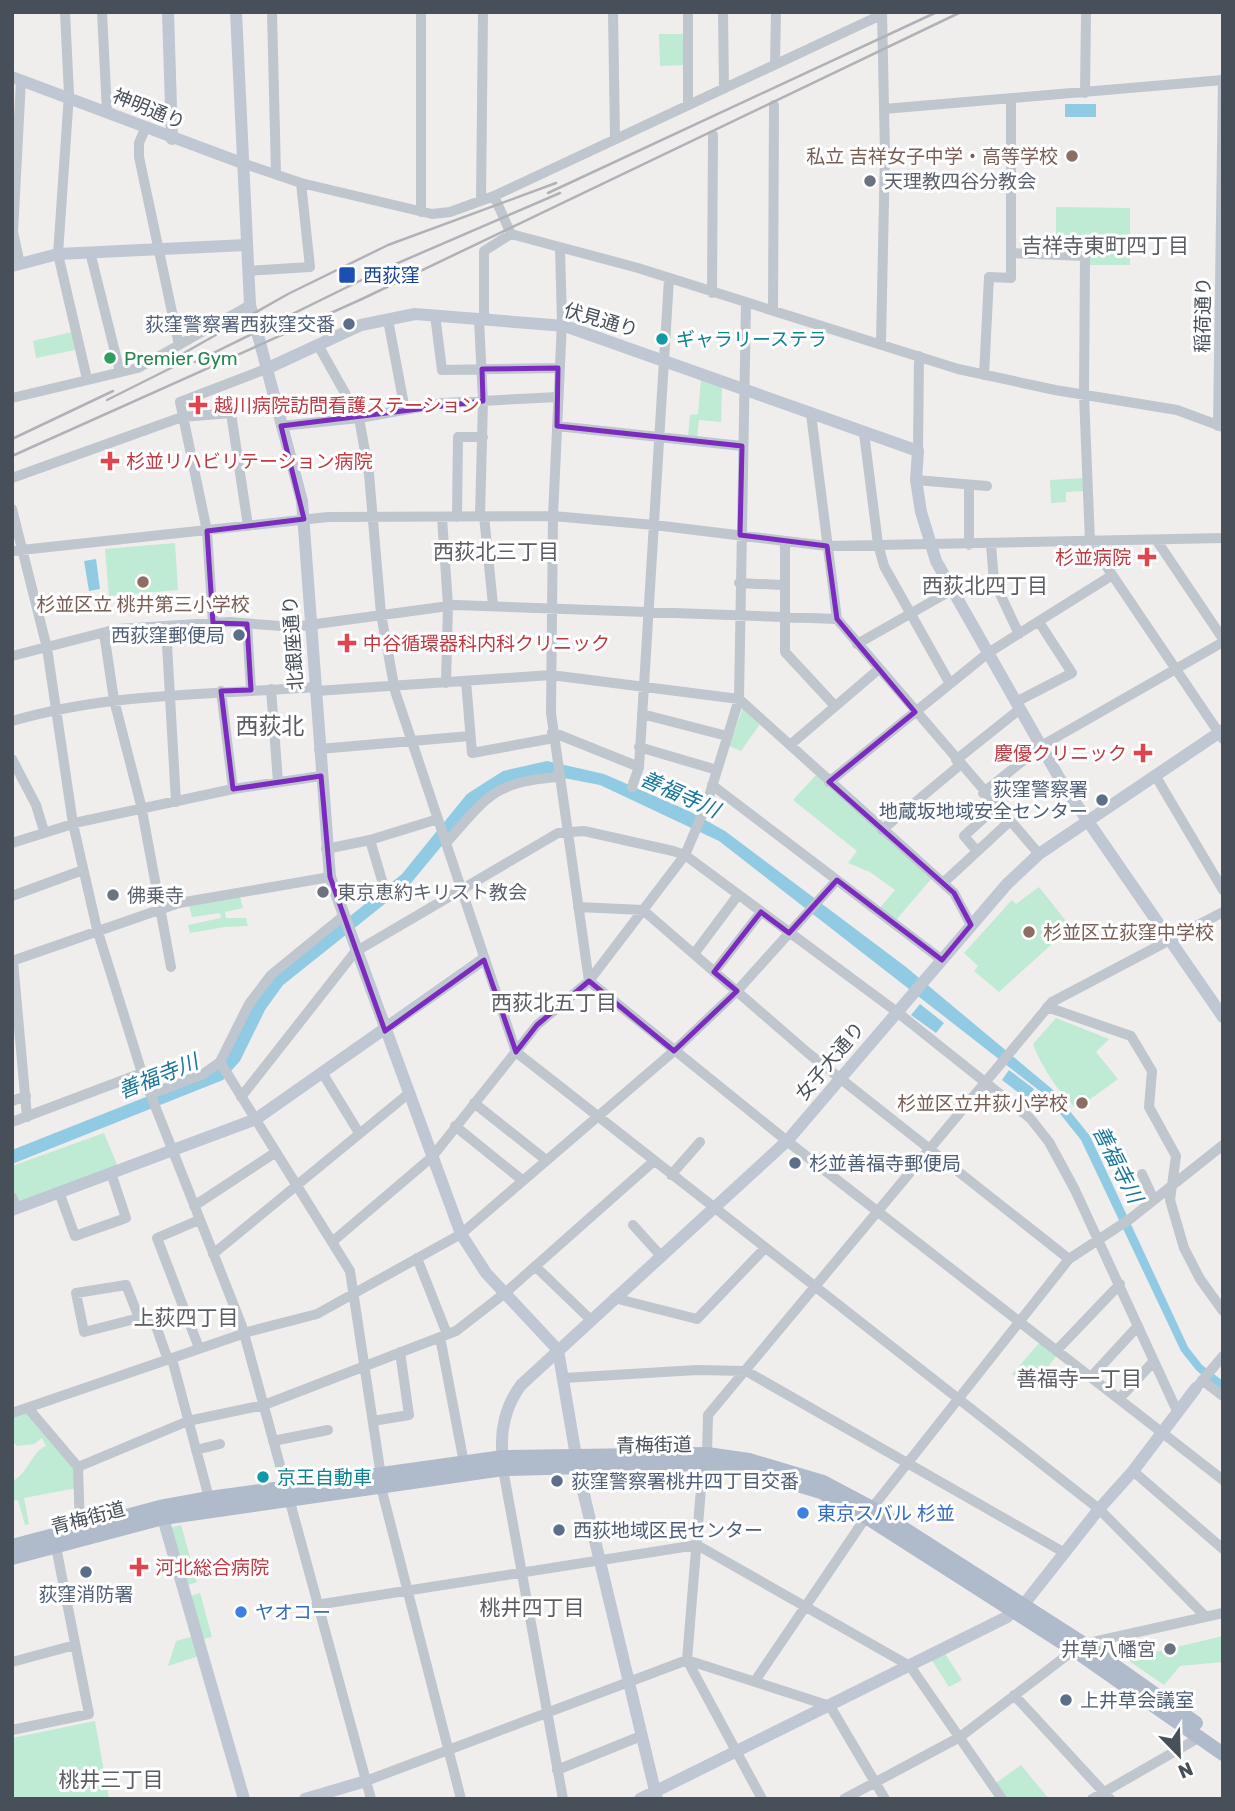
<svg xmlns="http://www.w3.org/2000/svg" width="1235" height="1811" font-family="Rubik,'Noto Sans JP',sans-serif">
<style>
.green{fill:#bfead3}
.water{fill:#90cbe3}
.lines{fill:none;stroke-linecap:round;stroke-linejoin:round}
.street{stroke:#bfc6ce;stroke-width:10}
.secondary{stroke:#bfc7d3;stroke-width:12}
.primary{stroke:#afbbca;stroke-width:14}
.rail{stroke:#b0b2b7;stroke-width:2.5}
.marked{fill:none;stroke:#7b2cbf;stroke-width:5;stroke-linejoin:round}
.education-dot{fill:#8d6e63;stroke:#fff;stroke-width:2.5}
.worship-dot{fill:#6b7280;stroke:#fff;stroke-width:2.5}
.transit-dot{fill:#1a4fb4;stroke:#fff;stroke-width:2.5}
.service-dot{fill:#5c6f8a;stroke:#fff;stroke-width:2.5}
.culture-dot{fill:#0f9aa8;stroke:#fff;stroke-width:2.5}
.leisure-dot{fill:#2e9e5b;stroke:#fff;stroke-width:2.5}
.health-dot{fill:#e0444e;stroke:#fff;stroke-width:2.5}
.shop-dot{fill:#3f7fe0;stroke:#fff;stroke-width:2.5}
.labels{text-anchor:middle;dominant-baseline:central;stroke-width:6;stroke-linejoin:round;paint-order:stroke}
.street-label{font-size:19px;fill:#474f59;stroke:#fff}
.education-label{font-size:19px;fill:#785e54;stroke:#fff;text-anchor:end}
.worship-label{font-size:19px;fill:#5b616d;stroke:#fff;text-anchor:start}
.transit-label{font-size:19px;fill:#164399;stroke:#fff;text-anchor:start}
.service-label{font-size:19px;fill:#4e5e75;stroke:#fff;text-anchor:start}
.culture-label{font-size:19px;fill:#0d838f;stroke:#fff;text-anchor:start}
.leisure-label{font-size:19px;fill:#27864d;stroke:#fff;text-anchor:start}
.health-label{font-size:19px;fill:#be3a42;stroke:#fff;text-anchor:start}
.shop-label{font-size:19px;fill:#366cbe;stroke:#fff;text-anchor:start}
.neighbourhood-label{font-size:21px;fill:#5b5d62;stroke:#fff}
.water-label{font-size:21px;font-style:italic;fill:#19759a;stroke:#fff}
.quarter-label{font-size:23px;fill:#5b5d62;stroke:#fff}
</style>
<rect width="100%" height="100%" fill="#f0eded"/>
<path class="green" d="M659 34H684V65L660 66Z
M1056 207 1130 208V265H1090L1089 251 1056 249Z
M72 332 75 350 36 358 33 341Z
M701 380 722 387 721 422 699 420 697 438 688 436 690 415 698 414Z
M1084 478V491L1066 492V502L1051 503 1050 480Z
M175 543 178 590 109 596 105 549Z
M743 707 760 724 741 751 729 746Z
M817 774 932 878 895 921 879 909 895 890 870 872 848 863 857 851 793 800Z
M1039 887 1066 921 1059 928 1064 933 999 992 974 971 978 966 964 953 1012 900 1016 904Z
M240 897 243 908 225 912 226 918H246L248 926 225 927 190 933 188 925 221 918 220 913 192 917 189 905Z
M1056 1018 1109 1039 1096 1052 1118 1079 1078 1108C1065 1105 1037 1058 1033 1044Z
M104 1133 118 1167 19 1203 12 1186V1166Z
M1041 1341 1057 1355 1031 1389 1012 1374Z
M26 1410 75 1469 77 1488 24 1498 29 1524 25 1525 18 1500 12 1501V1481C28 1475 31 1452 46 1446L42 1438 34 1444 17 1446 12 1441V1415Z
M181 1525 197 1582 185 1586 169 1528Z
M200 1593 212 1637 200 1640 188 1597Z
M194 1636 199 1656 168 1666 176 1641Z
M1223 1636V1662L1180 1666 1164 1685 1126 1659Z
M944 1652 962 1680 949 1687 931 1659Z
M95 1721 109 1799H12V1738Z
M1021 1765 1049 1799H1007L996 1783Z"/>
<path class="water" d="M1065 104H1096V117H1065Z
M96 559 100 589 89 591 84 561Z
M547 761 604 774 689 811 725 831 906 967 1052 1089 1090 1136 1188 1347 1202 1365 1223 1381V1393L1196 1370 1181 1351 1081 1140 1045 1095 719 841 600 785 548 775 478 802 411 883 283 985 265 1010 240 1061 223 1080 12 1164V1150L214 1070 254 1003 275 977 402 874 467 794 503 771Z
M920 1004 944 1023 936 1033 911 1015Z
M1009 1070 1034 1089 1027 1099 1002 1080Z"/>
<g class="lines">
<path class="street" d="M65 12 69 94 58 254 87 379
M102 12 107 112
M272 12 276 174
M613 12 615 139
M688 12V105
M723 12 724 88
M775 64 776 12
M1085 93 1086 12
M884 109 1223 80
M145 129 139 143V157L179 345
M242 163 301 183 432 214 450 212 494 196 881 15
M494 196 511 234
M481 201 483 12
M421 212V12
M560 248 562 322 553 516 551 713 589 981 787 1141 1223 1480
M90 252 120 372
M1012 253 1085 256 1084 395 1090 542 1223 739
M20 264 13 232 21 80
M248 271 310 267 301 183
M712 293 713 135
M773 310 774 105
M435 315 442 370 558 368
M479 319 483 401 480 516
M487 319 484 314V251L511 234 638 268 958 369 1055 390 1177 410 1223 427
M388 320 405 410
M881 342 885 154 882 12
M318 345 359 418 369 474 381 614 395 691 516 1052 1099 1509 1206 1617
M984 375 989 277 1011 278V100
M12 398 138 368 250 305
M811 414 837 619 1039 854
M281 426 359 418 443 403 558 397
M557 426 742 446
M1218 426 1223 79
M864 433 878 544 884 566 949 682
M918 451 919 356
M12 478 182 417 231 413 248 526
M916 480 987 486
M969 485V545
M12 509 47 648 73 824 97 929 142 1073 242 1326 371 1799
M484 516 493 605
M457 517 458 437H483
M442 518 448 605 446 683
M785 541V652L835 706
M1157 541 1223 639
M991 545 994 581 1019 634
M12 551 328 517 553 516 654 525 827 546 1223 538
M739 583 783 585
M213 623 207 531 180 402 266 369
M247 624 251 690
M166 627 176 802
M104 633 114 700 141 805 171 967
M857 644 952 590
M12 656 117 629 229 622 294 627 456 605 837 619
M466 681 472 753 554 738
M271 689 278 782
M221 691 233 789
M316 691 551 675 739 699 954 893 971 925
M1016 702 1072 673 1039 622
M642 714 727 736
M12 721C111 692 213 695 315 687
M552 732 639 767
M790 745 879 669
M639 747 717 770
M319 749 470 736
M12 759 36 805 44 831
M956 760 1020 709
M1155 775 1223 890
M829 782 988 653 1111 576
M712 785 942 960
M632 787 639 767 669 279
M983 793 1041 746 1223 642
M882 830 960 765
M370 840 384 887
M12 843 79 822 233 789 321 776
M446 843C487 797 494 781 559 777
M326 849 370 840 438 819
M976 850 964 836 996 807
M943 883 1009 822
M12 896 83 870
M578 907 643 910 808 1053 1069 1259 1130 1219 1223 1145
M694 954 738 895
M12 961 179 903 330 877
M13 961 27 1117
M714 972 761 912
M1047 1007 1131 1036 1152 1071 1149 1107 1176 1156 1170 1200 1184 1248 1200 1279 1223 1311
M220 1062 350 1271 381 1476
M323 1074 359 1133
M151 1094 203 1074 220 1062 249 1004 271 975 342 917
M241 1097 355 952 558 833 584 831 673 851 685 855 897 1012 1030 1118 1049 1142 1075 1190 1177 1411
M12 1101 26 1096
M474 1103 546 1160
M12 1122 142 1073
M455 1126 522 1180
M1142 1174 1154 1200
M671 1175 700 1142
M59 1192 75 1236 126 1218 111 1173
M12 1197 17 1208
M194 1206 276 1152
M633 1225 660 1255
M332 1242 432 1157 537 1025 589 981 685 855 707 803 739 699 746 302
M213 1254 408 1094
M417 1258 447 1334
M535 1266 591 1320
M614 1298 697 1319 765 1248
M139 1318 84 1332 76 1293 126 1285 139 1318 156 1326 168 1360
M440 1337 464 1463
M199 1348 157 1238 199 1220
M1057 1350 1120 1284
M172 1359 209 1498
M1091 1377 1138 1326
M564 1378 697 1370 746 1371 1065 1553
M1202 1380 1223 1396
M1196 1388 1223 1356
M1119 1399 1154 1361
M28 1408 78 1467 80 1529
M12 1413 251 1331 317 1314 461 1234 674 1051 737 991 837 880
M373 1421 409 1415 400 1352
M273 1441 328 1430
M196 1450 220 1444
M707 1454 708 1415 1052 1002 1223 912
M703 1464 687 1660 762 1799
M78 1467 188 1421 264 1405 456 1331 505 1293 654 1161
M503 1469 563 1799
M1133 1471 1223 1549
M381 1487 461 1799
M872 1508 1069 1259
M316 1605 697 1545 910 1666 1002 1799
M1084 1644 1223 1613
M12 1662 75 1645
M755 1681 866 1517
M1014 1695 1110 1799
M12 1730 89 1714 56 1547
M557 1770 641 1736
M366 1781 687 1660 830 1706 885 1799
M844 1799 960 1737 1074 1650
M1092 1799 1200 1737"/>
<path class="secondary" d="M168 12 172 139
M236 12 250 305 302 501 330 877 461 1234 486 1273 558 1350 579 1474 657 1799
M12 77 242 163
M12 266 58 254 246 245
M266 369 361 325 415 314 565 326 918 451 916 480 921 512 936 561 1065 788 1223 1017
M12 1210 256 1119 484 959
M503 1457C499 1432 506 1405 521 1385L787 1141 1007 884 1039 854 1223 730
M163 1518 244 1799
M305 1799 366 1781
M640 1799 1007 1617 1028 1599 1099 1509 1133 1471 1196 1388"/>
<path class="primary" d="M12 1546 160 1507 209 1498 503 1457 707 1454 749 1460 823 1482 872 1508 1084 1644 1196 1723
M12 1558 163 1518 503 1469 703 1464 747 1470 821 1492 866 1517 1074 1650 1223 1754"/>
<path class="rail" d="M548 193 937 12
M184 353 288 294 388 245 556 183
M195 362 384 269 560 193
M107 400 201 353
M12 439 113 391
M12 456 362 299 961 12"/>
</g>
<path class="marked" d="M558 368 557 426 742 446 740 535 827 546 837 619 915 712 829 782 954 893 971 925 942 960 837 880 789 933 761 912 714 972 737 991 674 1051 589 981 537 1025 516 1052 484 960 385 1031 330 877 321 776 233 789 221 691 251 690 247 624 213 623 207 531 304 519 281 426 483 401 482 369Z"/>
<g class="education-dot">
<circle cx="1072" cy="156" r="7"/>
<circle cx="143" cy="582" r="7"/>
<circle cx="1029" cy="932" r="7"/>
<circle cx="1082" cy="1103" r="7"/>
</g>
<g class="worship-dot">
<circle cx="870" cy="181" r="7"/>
<circle cx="323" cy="892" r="7"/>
<circle cx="113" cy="895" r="7"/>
<circle cx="1170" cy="1649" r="7"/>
</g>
<rect class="transit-dot" x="338" y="266" width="18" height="18" rx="3.5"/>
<g class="service-dot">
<circle cx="349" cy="324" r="7"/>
<circle cx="239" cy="635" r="7"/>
<circle cx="1102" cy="800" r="7"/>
<circle cx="795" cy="1163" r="7"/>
<circle cx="557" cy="1481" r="7"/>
<circle cx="559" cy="1530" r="7"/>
<circle cx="86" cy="1572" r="7"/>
<circle cx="1066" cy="1700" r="7"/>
</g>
<g class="culture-dot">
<circle cx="662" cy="339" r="7"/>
<circle cx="263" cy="1477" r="7"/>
</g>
<circle class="leisure-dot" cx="110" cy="358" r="7"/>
<g class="health-dot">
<path d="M194.5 394.5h7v7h7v7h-7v7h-7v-7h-7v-7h7z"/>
<path d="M106.5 450.5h7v7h7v7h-7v7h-7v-7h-7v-7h7z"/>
<path d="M1143.5 546.5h7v7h7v7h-7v7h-7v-7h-7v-7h7z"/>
<path d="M343.5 632.5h7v7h7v7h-7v7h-7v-7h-7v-7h7z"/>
<path d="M1139.5 742.5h7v7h7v7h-7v7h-7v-7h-7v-7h7z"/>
<path d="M135.5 1556.5h7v7h7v7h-7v7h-7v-7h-7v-7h7z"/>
</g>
<g class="shop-dot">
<circle cx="803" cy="1513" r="7"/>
<circle cx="241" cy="1612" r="7"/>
</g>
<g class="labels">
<g class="street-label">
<text transform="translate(149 109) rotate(22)">神明通り</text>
<text transform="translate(1203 315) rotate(-89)">稲荷通り</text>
<text transform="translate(601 320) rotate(16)">伏見通り</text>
<text transform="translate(293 643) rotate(-94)">北銀座通り</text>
<text transform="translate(830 1061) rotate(-50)">女子大通り</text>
<text transform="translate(654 1445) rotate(-1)">青梅街道</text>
<text transform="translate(88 1518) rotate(-15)">青梅街道</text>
</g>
<g class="education-label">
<text x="1058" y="156">私立 吉祥女子中学・高等学校</text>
<text x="143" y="604" text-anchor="middle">杉並区立 桃井第三小学校</text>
<text x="1043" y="932" text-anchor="start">杉並区立荻窪中学校</text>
<text x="1068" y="1103">杉並区立井荻小学校</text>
</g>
<g class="worship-label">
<text x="884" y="181">天理教四谷分教会</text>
<text x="337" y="892">東京恵約キリスト教会</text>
<text x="127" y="895">佛乗寺</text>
<text x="1156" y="1649" text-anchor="end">井草八幡宮</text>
</g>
<g class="transit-label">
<text x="363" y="275">西荻窪</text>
</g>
<g class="service-label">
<text x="335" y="324" text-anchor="end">荻窪警察署西荻窪交番</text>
<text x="225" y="635" text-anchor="end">西荻窪郵便局</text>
<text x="1088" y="789" text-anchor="end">荻窪警察署<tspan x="1088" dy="22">地蔵坂地域安全センター</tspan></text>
<text x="809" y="1163">杉並善福寺郵便局</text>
<text x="571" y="1481">荻窪警察署桃井四丁目交番</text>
<text x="573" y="1530">西荻地域区民センター</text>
<text x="86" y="1594" text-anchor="middle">荻窪消防署</text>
<text x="1080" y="1700">上井草会議室</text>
</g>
<g class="culture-label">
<text x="676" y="339">ギャラリーステラ</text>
<text x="277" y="1477">京王自動車</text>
</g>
<g class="leisure-label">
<text x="124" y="358">Premier Gym</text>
</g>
<g class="health-label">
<text x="214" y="405">越川病院訪問看護ステーション</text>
<text x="126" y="461">杉並リハビリテーション病院</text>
<text x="1131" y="557" text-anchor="end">杉並病院</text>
<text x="363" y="643">中谷循環器科内科クリニック</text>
<text x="1127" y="753" text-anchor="end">慶優クリニック</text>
<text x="155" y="1567">河北総合病院</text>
</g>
<g class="shop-label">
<text x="817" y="1513">東京スバル 杉並</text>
<text x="255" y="1612">ヤオコー</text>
</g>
<g class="neighbourhood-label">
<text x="1105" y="245">吉祥寺東町四丁目</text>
<text x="496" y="551">西荻北三丁目</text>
<text x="985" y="585">西荻北四丁目</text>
<text x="554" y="1002">西荻北五丁目</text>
<text x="186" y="1317">上荻四丁目</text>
<text x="1079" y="1378">善福寺一丁目</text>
<text x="532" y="1607">桃井四丁目</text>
<text x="111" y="1779">桃井三丁目</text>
</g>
<g class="water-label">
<text transform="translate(680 794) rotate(24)">善福寺川</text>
<text transform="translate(158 1076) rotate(-22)">善福寺川</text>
<text transform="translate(1118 1164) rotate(63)">善福寺川</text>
</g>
<g class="quarter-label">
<text x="270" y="726">西荻北</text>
</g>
</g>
<rect width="1235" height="1811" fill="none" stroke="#474f59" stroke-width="28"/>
<g transform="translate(1179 1755) rotate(157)" stroke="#ffffff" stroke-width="5" paint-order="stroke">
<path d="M0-5L12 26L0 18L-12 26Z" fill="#474f59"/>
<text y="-10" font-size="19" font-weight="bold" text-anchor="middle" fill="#474f59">N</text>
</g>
</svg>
